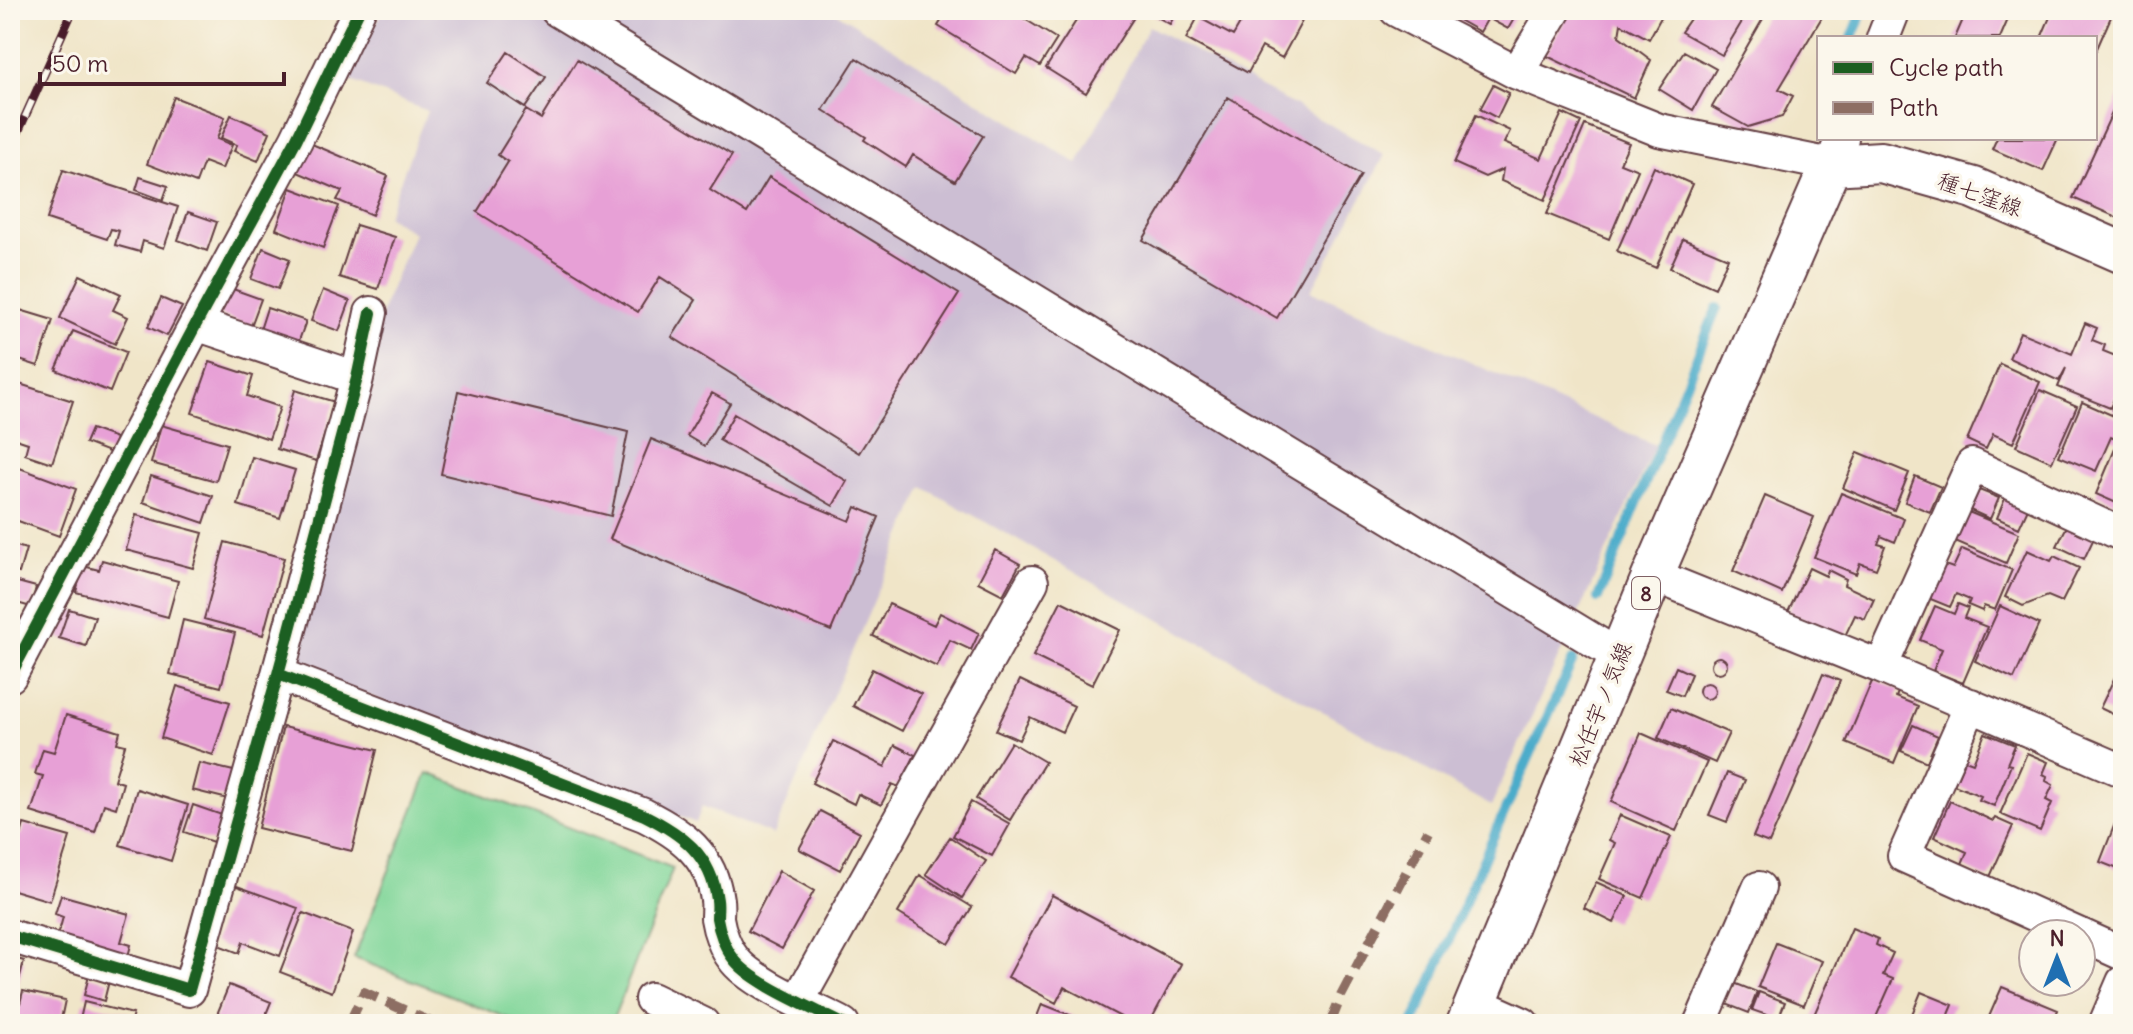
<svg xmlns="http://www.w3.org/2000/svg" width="2133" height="1034" font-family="Delius,'Klee One',sans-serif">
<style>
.industrial{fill:#ccbed3}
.green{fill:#80d699;stroke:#657a62;stroke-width:2}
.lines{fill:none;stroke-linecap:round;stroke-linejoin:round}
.stream{stroke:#4bacca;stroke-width:10}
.building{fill:#e7a0d6}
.minor-casing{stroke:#633d43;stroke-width:36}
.major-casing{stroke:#633d43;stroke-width:44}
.minor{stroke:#fff;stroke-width:32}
.major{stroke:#fff;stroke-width:40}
.rail-casing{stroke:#4a1f2b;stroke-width:9}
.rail{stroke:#fbf7ec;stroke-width:6;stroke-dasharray:18;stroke-linecap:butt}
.quiet{stroke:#8d6e63;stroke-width:10;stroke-dasharray:20 10;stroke-linecap:butt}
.cycleway-casing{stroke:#fbf7ec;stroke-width:17}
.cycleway{stroke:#1b5e20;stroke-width:12}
.labels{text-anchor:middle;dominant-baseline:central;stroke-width:7;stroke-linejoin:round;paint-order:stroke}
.shield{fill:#fbf7ec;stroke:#7f6065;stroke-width:2}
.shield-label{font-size:20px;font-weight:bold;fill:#4a1f2b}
.street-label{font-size:22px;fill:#4a1f2b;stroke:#fbf7ec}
</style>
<rect width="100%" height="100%" fill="#fbf7ec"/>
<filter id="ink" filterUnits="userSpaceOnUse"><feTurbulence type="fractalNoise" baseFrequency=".0125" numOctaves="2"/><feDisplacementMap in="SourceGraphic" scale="16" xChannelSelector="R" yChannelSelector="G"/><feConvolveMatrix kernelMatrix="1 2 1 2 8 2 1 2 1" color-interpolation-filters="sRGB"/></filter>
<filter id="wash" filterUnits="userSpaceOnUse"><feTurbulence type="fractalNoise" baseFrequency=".006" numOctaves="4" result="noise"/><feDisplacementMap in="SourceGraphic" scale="32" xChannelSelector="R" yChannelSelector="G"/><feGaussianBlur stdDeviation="1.8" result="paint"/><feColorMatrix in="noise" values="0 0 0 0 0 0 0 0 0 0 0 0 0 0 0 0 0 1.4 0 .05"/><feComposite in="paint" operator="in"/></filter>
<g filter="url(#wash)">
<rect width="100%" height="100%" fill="#f0e5c8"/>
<path class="industrial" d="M384 10H832L1078 164 1149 26 1385 155 1311 291 1655 445 1491 806 923 487 773 835 702 806 696 823 300 669 294 658V644L385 302 414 233 387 216 427 111 344 78Z"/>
<path class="green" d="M428 773 673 868 611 1024H523L354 958Z"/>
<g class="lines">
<path class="stream" d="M1852 38 1863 10
M1598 598 1717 308
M1413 1024 1494 835 1573 660"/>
</g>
<g id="blocks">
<path class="building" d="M948 10H1010L1057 39 1040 66 1026 58 1016 74 938 26Z
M1083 10H1122L1134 17 1086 93 1046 68Z
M1154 10H1177L1170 24 1152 14Z
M1248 10H1308L1282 58 1262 47 1248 73 1186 39 1198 17 1233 36Z
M1441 10H1519L1508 29 1488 18 1480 32Z
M1571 10H1665L1649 39 1621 24 1619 36 1651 60 1634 98 1545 55Z
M1689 10H1749L1722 55 1681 32 1694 13Z
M1768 10H1822L1825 12 1779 89 1793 96 1782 117 1748 127 1712 107Z
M1967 10H1993L2009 17 2000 38H1955Z
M2053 10H2114L2095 53V38H2041Z
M1684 51 1716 69 1693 110 1659 89Z
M508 52 546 77 525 108 487 83Z
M856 58 983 136 955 181 913 155 906 167 864 140 866 137 823 110Z
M577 60 732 155 710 190 747 213 769 177 959 294 859 453 672 337 696 300 660 277 638 312 477 212 508 162 498 155 526 110 541 119Z
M1493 85 1509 93 1497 118 1480 109Z
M2123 89V220L2073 198Z
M174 97 225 117 217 139 232 145 222 169 204 162 196 183 147 164Z
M1228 97 1361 175 1277 318 1143 240Z
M1562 113 1581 122 1545 200 1501 181 1503 169 1485 177 1454 163 1476 115 1510 131 1504 143 1541 159Z
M231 115 270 132 258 161 234 151 237 145 221 138Z
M1585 125 1629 143 1620 163 1638 170 1609 239 1547 214Z
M1997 138H2058L2043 171 1992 149Z
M307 142 388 176 372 215 337 200 342 191 295 171Z
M1654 167 1692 184 1656 268 1617 251Z
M63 170 178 207 164 248 143 241 140 252 115 245 119 231 111 229 107 239 47 219Z
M140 177 168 186 163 200 136 190Z
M291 188 339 206 323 248 276 229Z
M188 212 217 222 207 251 178 240Z
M356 225 395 237 378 289 339 277Z
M1683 239 1728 258 1715 288 1670 268Z
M263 248 290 259 278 289 251 279Z
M80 275 121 294 113 310 128 317 115 344 60 318Z
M230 288 261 299 251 326 220 315Z
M323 290 350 301 339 331 311 321Z
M161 298 182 307 167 336 148 327Z
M10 307 53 320 38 366 10 357Z
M267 308 306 321 297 346 259 333Z
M2085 323 2097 328 2092 340 2105 345 2103 351 2123 359V378L2110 408 2058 387 2066 368 2059 381 2009 358 2020 332 2072 354Z
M73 331 126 352 110 392 56 370Z
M210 362 253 376 247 396 280 407 269 439 192 413Z
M2000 364 2040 382 2013 443 1993 434 1986 449 1967 440Z
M10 381 73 401 52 463 25 454 28 443 10 437Z
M2123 383V414L2112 410Z
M295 390 335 402 316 461 277 449Z
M2040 390 2077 406 2052 462 2016 446Z
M458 391 628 432 611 516 441 474Z
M712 393 730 403 704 446 687 436Z
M2082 402 2123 420V427L2117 440 2111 437 2096 471 2059 456Z
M734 414 847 481 833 506 719 440Z
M161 425 227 444 216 481 151 463Z
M91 429 116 438 111 453 85 443Z
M2123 430V506L2096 494Z
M651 439 850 521 856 507 879 517 831 631 610 539Z
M1858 452 1909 473 1894 510 1843 488Z
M252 457 295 470 280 518 238 505Z
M17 467 76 489 59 536 10 518V485Z
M151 476 213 496 204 523 143 502Z
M1915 476 1941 487 1930 512 1905 502Z
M1979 490 1999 498 1990 519 1970 510Z
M1841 493 1904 519 1895 542 1881 536 1878 544 1885 546 1876 569 1860 563 1856 574 1814 557Z
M1765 496 1814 517 1782 593 1733 571Z
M2006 496 2029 506 2019 528 1997 518Z
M1966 511 2019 533 2006 563 1953 540Z
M136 515 203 533 193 568 126 550Z
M2068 524 2095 536 2084 559 2057 546Z
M225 542 284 558 263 635 204 619Z
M10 544 26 549 19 573 10 571Z
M1962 549 2012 570 1995 610 1984 606 1982 611 1968 605 1970 600 1956 594 1950 607 1928 598 1942 564 1953 568Z
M995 550 1020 564 1003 595 978 582Z
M2027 550 2051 561 2054 556 2079 568 2062 602 2048 596 2023 606 2005 597Z
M102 560 178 581 168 617 76 592 83 566 99 570Z
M1809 568 1826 576 1828 570 1846 579 1844 585 1874 599 1865 619 1855 615 1844 638 1788 612Z
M10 580 36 587 31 607 10 601Z
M1061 601 1120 630 1092 685 1033 656Z
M889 604 934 625 940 613 979 633 971 650 950 640 937 667 873 636Z
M1958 604 1968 608 1964 618 1987 627 1963 683 1933 671 1942 649 1920 640 1935 606 1954 614Z
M2000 606 2039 624 2014 679 1975 661Z
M69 609 95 617 86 646 59 638Z
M183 620 235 633 221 687 170 674Z
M1711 665a8 8 0 1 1 16 0a8 8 0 1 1-16 0Z
M2123 660V719L2100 708Z
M1676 667 1691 674 1682 696 1666 690Z
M872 669 921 694 902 731 853 706Z
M1823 674 1840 681 1769 843 1753 837Z
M1873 679 1899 690 1896 697 1918 706 1894 763 1846 743Z
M1020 680 1074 706 1062 732 1030 717 1019 740 996 730Z
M1699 691a8 8 0 1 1 16 0a8 8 0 1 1-16 0Z
M177 686 230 702 213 755 161 738Z
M1671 708 1729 733 1715 763 1658 738Z
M66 715 120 732 117 743 125 745 114 780 123 783 116 808 104 804 95 832 31 812 43 776 35 774 43 749 54 752Z
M1913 725 1938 736 1927 762 1901 751Z
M283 727 377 750 352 851 258 828Z
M1641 733 1707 762 1676 831 1611 802Z
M1985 733 2015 745 2007 764 2011 765 1994 806 1979 800 1981 796 1954 785 1965 760 1973 763Z
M833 741 885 767 895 745 915 755 899 787 892 784 881 805 858 794 854 804 812 783Z
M1011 742 1045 762 1010 820 976 799Z
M2027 753 2048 762 2043 774 2047 776 2046 781 2053 785 2046 800 2052 803 2040 831 2000 814Z
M199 763 238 772 232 800 192 790Z
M1727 773 1745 780 1727 822 1709 815Z
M137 789 188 805 171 861 120 845Z
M1950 801 1993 821 1995 818 2013 826 1989 879 1961 866 1967 852 1934 837Z
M971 802 1010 824 992 856 953 836Z
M2123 803V871L2100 862Z
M193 805 222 815 213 842 184 832Z
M820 811 860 832 840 870 799 849Z
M1620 815 1671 837 1643 898 1599 879 1615 843 1609 840Z
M24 824 70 837 50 901 10 889V832L21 835Z
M950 837 986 861 962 898 926 874Z
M779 871 814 891 782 949 748 931Z
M920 875 972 907 949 944 898 913Z
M1596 882 1627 896 1614 923 1584 908Z
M234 885 298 908 280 956 243 942 239 953 213 943Z
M61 895 129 914 121 942 131 945 127 960 57 939 63 917 55 914Z
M1052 895 1181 964 1149 1024H1134L1064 987 1056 1003 1008 977Z
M303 913 353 932 332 992 280 972Z
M1852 928 1878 939 1876 945 1893 953 1883 975 1893 979 1873 1024H1810Z
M1776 943 1822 961 1804 1005 1758 987Z
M10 957 24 961 11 1011H10Z
M89 976 109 981 104 1001 84 995Z
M1734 983 1757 992 1749 1013 1726 1004Z
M229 985 271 1002 262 1024H213Z
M2002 987 2058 1010 2052 1024H1999L1988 1019Z
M23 991 65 1000 60 1024H15Z
M1759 992 1785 1002 1778 1019 1752 1010Z
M1921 992 1953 1005 1945 1024H1908Z
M84 1002 133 1014 130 1024H79Z
M1042 1004 1080 1019 1078 1024H1034Z"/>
</g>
</g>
<g filter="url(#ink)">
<use href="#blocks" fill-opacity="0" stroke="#633d43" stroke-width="2"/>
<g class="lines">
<g class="minor-casing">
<path id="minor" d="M557 10 1619 656
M1396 10 1517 73 1659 130 1831 165 1842 138
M1883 38 1894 10
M1517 73 1555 10
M196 324 357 378
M2123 535 1972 465 1881 667 2123 771
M1653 575 1881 667
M278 674 644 815C682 834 711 855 717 900 718 906 717 912 717 918 719 931 725 948 733 958 750 983 815 1009 843 1024
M10 676 196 324 296 140 359 10
M1971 705 1904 856 2078 934
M2081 935 2123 954
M10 936 189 990 278 674 357 378 371 313
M651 999 703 1024
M798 1001 1032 582
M1476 1003 1523 1024
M1700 1024 1759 888
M2105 1024 2123 982"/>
</g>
<g class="major-casing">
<path id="major" d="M1467 1024 1653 575 1831 165 1881 162 1974 188 2123 253"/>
</g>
<use href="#minor" class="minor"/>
<use href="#major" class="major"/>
<g class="rail-casing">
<path id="rail" d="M10 150 73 10"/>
</g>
<use href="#rail" class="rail"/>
<path class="quiet" d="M349 1024 364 992 435 1024
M1330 1024 1341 996 1428 831"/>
<g class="cycleway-casing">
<path id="cycleway" d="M278 674 644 815C682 834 711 855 717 900 718 906 717 912 717 918 719 931 725 948 733 958 750 983 815 1009 843 1024
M10 676 196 324 296 140 359 10
M10 936 189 990 278 674 357 378 371 313"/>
</g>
<use href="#cycleway" class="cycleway"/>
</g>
</g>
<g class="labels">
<rect class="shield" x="1632" y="577" width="28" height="32" rx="6"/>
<g class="shield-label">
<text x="1646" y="593">8</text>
</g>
<g class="street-label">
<text transform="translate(1980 194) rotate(20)">種七窪線</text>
<text transform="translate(1600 704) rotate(-68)">松任宇ノ気線</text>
</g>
</g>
<rect width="2133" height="1034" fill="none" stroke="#fbf7ec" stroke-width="40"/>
<rect x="1817" y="36" width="280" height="104" fill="#fbf7ec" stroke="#b4a19f" stroke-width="2"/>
<rect x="1833" y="62" width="40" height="12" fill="#1b5e20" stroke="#b4a19f" stroke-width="2"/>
<text x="1889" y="76" font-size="24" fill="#4a1f2b">Cycle path</text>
<rect x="1833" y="102" width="40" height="12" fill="#8d6e63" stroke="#b4a19f" stroke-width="2"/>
<text x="1889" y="116" font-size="24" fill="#4a1f2b">Path</text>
<g transform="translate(2057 958)"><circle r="38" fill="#fbf7ec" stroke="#b4a19f" stroke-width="2"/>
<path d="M0-6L14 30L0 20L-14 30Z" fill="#1f6fb2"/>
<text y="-12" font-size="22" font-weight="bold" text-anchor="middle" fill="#4a1f2b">N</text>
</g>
<path d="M40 72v12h244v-12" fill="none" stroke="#4a1f2b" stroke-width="4"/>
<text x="52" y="72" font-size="24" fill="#4a1f2b" stroke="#fbf7ec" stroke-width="6" paint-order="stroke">50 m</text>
</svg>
